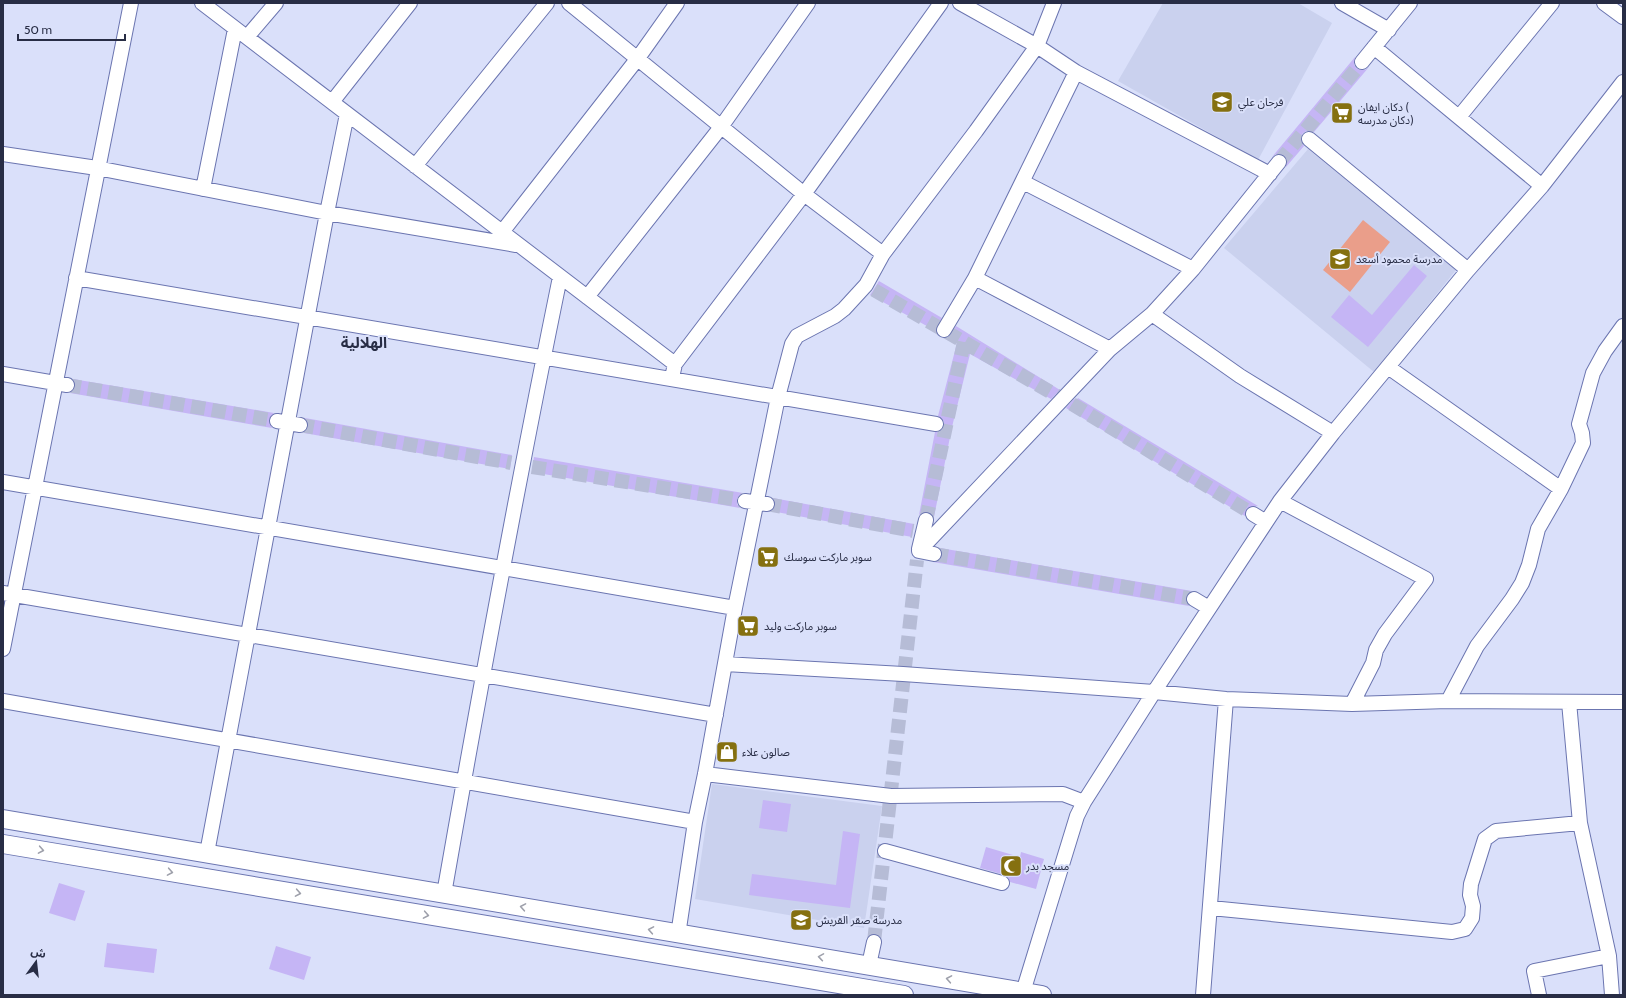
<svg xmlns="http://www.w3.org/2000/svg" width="1626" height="998" font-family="Cabin,'Noto Sans Arabic',sans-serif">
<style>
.built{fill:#cad1ee}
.green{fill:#ea9e8a}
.building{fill:#c5b5f5}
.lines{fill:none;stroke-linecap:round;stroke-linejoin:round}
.minor-tunnel{stroke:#b6bcd6;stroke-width:14;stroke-dasharray:14 7;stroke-linecap:butt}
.minor-casing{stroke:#6b75b0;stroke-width:16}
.major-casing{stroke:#6b75b0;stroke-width:20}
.minor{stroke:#fff;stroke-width:14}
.major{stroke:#fff;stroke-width:18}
.oneway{stroke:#9ea0ab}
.labels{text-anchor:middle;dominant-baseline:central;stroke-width:4;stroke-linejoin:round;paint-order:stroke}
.poi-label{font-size:11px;fill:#282d45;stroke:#dae0fa;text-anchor:start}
.district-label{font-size:15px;font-weight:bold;fill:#282d45;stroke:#dae0fa}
</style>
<rect width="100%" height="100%" fill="#dae0fa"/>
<path class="built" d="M1163 3H1298L1332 23 1258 160 1118 81Z
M1308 149 1456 270 1374 372 1224 248Z
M712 784 882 806 864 928 695 899Z"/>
<path class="green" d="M1363 220 1390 242 1350 292 1323 270Z"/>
<path class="building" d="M1355 57 1354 65 1357 69 1365 70 1369 67 1314 132 1306 131 1302 134 1301 142 1304 146 1286 167 1287 159 1284 155 1276 154 1272 157Z
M1414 265 1427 276 1368 347 1331 317 1349 295 1372 315Z
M879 281 942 318 937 326 936 331 870 295Z
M956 326 1060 390 1051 399 970 354 952 427 934 517 932 514 928 512H923L919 515 935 432H939L944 426V421L938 416 957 343 948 338Z
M73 379 274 413 269 420 272 428 70 393 75 387Z
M1078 398 1258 506 1249 507 1246 510 1245 516 1066 408 1074 399 1076 400Z
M305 418 512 455 510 469 304 433 308 426Z
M534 457 743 493 739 496 737 499V504L740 508 532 472Z
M773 498 914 524 912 537 771 511 775 506Z
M940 548 1192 591 1187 594 1186 598 1189 606 933 562 941 559 942 555Z
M763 800 791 804 787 832 759 828Z
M843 831 860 834 850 908 749 895 752 874 836 885Z
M986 847 1020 857 1021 852 1044 859 1036 889 1010 882 1008 877 1005 875 980 868Z
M59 883 85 891 75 921 49 913Z
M107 943 157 949 154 973 104 967Z
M276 946 311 957 304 980 269 969Z"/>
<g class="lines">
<path class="minor-tunnel" d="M1279 162 1362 62
M874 290 1059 397
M67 385 277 421
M1072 404 1253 514
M300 425 511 463
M532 467 745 501
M767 504 913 531
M926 520 964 342
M934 554 1194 599
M874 942 917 560"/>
<g class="minor-casing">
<path id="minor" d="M202 3 675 364
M569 3 804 194 883 254
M960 3 1037 46 1076 72 1270 174
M1342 3 1389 30
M1604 3 1623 17
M247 37 276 3
M1374 47 1542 186
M1362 62 1410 3
M332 102 410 3
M1459 117 1552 3
M1309 139 1468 270
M3 154 97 168 327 213 516 245
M415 166 547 3
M1023 182 1193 269
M203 189 235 29
M502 232 638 58 677 3
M76 278C363 327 650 374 936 424
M975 278 1110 349
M587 297 721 127 808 3
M1152 314 1240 376 1333 433
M944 330 975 278 1076 72
M1388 367 1561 489
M673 373 675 364 804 194 941 3
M3 374 67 385
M277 421 300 425
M3 482 735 608
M745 501 767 504
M1280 501 1426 579 1385 634 1376 650 1373 663 1352 704
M1253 514 1266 522
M919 549 926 520
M919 551 1110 349 1152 314 1193 269 1279 162
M919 551 934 554
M3 593 716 715
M1194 599 1209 608
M3 649 131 3
M725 664 903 674 1154 692 1226 699 1352 704 1448 701 1623 702
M3 701 695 822
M1448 701 1477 646 1512 599 1522 583 1529 565 1538 529 1561 489 1583 443 1582 433 1579 424 1593 373 1605 351 1623 326
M1569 702 1580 823 1609 956 1612 995
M705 774 891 796 1063 794 1084 802
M885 851 1002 883
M207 853 327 213 347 114
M444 894C480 688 518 482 560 277
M1211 908 1452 932 1465 929 1472 918 1473 906 1470 895 1471 884 1485 839 1496 831 1580 823
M678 935 695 822 705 774 735 608 778 397 792 344 797 336 835 316 844 309 866 285 883 254 976 131 1037 46 1054 3
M869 965 874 942
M1023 992 1077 816 1084 802 1154 692 1280 501 1333 433 1468 270 1542 186 1623 82
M1203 995 1226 699
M1539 995 1534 971 1609 956"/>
</g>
<g class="major-casing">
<path id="major" d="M3 819 1042 995
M3 844 904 995"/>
</g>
<use href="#minor" class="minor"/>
<use href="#major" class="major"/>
</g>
<defs><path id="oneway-chevron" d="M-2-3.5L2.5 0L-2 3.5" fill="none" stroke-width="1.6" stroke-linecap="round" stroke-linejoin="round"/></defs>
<g class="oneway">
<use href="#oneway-chevron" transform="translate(41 850) rotate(10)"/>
<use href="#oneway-chevron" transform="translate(170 872) rotate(10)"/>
<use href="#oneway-chevron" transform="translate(298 893) rotate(10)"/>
<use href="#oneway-chevron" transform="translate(523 907) rotate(-170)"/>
<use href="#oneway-chevron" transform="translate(426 915) rotate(10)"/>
<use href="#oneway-chevron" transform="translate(651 930) rotate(-170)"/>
<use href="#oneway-chevron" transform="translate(821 957) rotate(-171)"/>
<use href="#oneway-chevron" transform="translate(949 979) rotate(-170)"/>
</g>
<defs>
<g id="school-square" transform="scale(1.15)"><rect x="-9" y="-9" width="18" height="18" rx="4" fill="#857010" stroke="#dae0fa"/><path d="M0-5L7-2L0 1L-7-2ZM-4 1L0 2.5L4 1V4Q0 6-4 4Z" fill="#fff"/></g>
<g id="supermarket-square" transform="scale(1.15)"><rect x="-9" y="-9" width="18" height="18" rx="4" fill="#857010" stroke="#dae0fa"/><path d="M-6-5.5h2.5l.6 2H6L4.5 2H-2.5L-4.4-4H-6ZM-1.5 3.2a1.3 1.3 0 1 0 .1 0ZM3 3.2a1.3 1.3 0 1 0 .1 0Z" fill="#fff"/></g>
<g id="shop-square" transform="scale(1.15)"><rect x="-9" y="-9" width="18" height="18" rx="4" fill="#857010" stroke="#dae0fa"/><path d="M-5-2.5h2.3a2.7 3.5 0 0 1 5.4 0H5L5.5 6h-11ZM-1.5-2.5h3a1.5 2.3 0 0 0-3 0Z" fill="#fff"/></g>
<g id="mosque-square" transform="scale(1.15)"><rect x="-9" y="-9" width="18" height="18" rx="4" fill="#857010" stroke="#dae0fa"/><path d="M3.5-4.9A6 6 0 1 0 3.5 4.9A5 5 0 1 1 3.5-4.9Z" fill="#fff"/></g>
</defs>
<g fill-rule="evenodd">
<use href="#school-square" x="1222" y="102"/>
<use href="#supermarket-square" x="1342" y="113"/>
<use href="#school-square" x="1340" y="259"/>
<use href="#supermarket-square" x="768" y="557"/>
<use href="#supermarket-square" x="748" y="626"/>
<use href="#shop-square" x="727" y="752"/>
<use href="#mosque-square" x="1011" y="866"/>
<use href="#school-square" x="801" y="920"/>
</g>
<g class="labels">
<g class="poi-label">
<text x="1238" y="102">فرحان علي</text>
<text x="1358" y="107">دكان ايفان (<tspan x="1358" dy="13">دكان مدرسه)</tspan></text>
<text x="1356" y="259">مدرسة محمود أسعد</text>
<text x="784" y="557">سوبر ماركت سوسك</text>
<text x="764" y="626">سوبر ماركت وليد</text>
<text x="742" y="752">صالون علاء</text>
<text x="1026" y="866">مسجد بدر</text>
<text x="816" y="920">مدرسة صقر القريش</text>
</g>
<g class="district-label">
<text x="364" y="343">الهلالية</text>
</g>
</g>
<rect width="1626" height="998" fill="none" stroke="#282d45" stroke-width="8"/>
<g transform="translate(36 962) rotate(15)" stroke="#dae0fa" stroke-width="3" paint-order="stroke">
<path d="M0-3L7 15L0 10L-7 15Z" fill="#282d45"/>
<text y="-6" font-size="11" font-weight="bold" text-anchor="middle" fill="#282d45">ش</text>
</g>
<path d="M18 34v6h107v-6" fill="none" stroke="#282d45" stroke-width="2"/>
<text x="24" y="34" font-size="12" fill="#282d45" stroke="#dae0fa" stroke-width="3" paint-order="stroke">50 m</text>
</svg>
